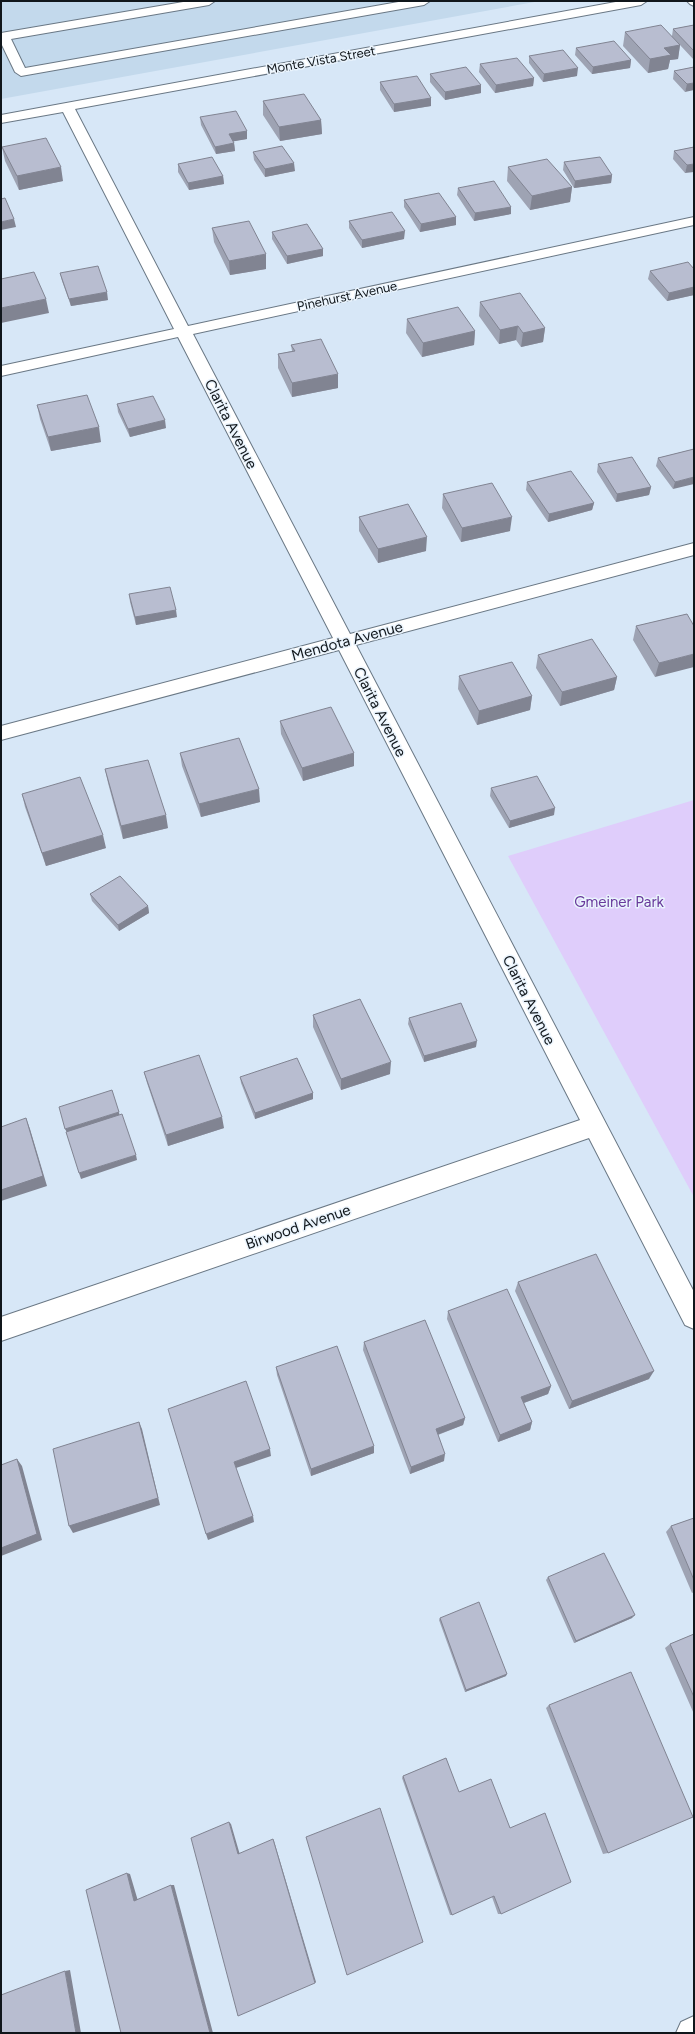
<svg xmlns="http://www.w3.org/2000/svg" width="695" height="2034" font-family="Figtree,sans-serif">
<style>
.built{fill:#c3d9ec}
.green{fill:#dfcdfb}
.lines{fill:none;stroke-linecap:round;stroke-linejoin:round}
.service-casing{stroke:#6a7885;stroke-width:2}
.minor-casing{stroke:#6a7885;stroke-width:2}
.service{fill:#fff;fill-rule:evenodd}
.minor{fill:#fff;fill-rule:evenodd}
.wall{fill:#9ea3b3}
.shaded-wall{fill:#818492}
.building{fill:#b8bdd0;stroke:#818492}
.labels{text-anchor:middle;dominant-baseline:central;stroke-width:3;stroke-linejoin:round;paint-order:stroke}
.far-street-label{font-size:13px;fill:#10161b;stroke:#eaf4fd}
.street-label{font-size:15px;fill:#10161b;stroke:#eaf4fd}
.park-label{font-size:15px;fill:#693a9c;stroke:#eaf4fd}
</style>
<rect width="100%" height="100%" fill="#d7e7f7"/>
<path class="built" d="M1 1H540L1 99Z"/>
<path class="green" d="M694 800V1197L508 856Z"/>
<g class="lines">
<g class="service-casing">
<path id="service" d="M189 1H215L209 5 11 39 25 68 404 1H430L424 5 21 76 15 72 1 43V33Z
M687 1H694V6L690 4Z"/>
</g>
<g class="minor-casing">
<path id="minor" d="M621 1H647L641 5 75 109 188 326 694 217V225L193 334 350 634 694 543V555L356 645 694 1292V1329L685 1325 589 1138 1 1341V1317L580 1120 339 650 1 740V726L333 638 178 337 1 376V366L174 329 63 112 1 123V115Z
M694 2016V2033H676L681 2022Z"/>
</g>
<use href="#service" class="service"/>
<use href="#minor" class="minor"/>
</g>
<path class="wall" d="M694 25V60L680 45 678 59 670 60 668 69 648 73 623 46 625 32 672 36 673 29Z
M576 48 631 60 630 68 592 74 575 55Z
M529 56 577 76 543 82 529 63Z
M480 64 534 78 533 86 495 93 479 72Z
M694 67 685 92 673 79 674 71Z
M430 74 481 85V93L445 100 430 82Z
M380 82 431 98V106L394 112 380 90Z
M263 101 321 120 322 134 280 141 263 115Z
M200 117 247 131V139L233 141 234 143 235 151 216 154 201 125Z
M2 147 63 181 19 190 5 161Z
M694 147 685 173 673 159 674 151Z
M253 152 295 171 265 177 254 160Z
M564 162 612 175 611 183 574 188 563 170Z
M178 164 223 176 224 184 189 190 178 172Z
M508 167 572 187 570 202 530 210 507 181Z
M458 188 511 207V214L474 221 457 195Z
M404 200 456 217V225L420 232 404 207Z
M349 221 404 239 362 248 349 228Z
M212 228 266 269 230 275 214 242Z
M272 232 323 249V256L287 264 272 239Z
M694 269V295L667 301 648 279 650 271Z
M60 273 108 300 71 306 62 281Z
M480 302 545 328 543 342 521 347 516 340 499 344 479 316Z
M407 319 475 331 474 345 422 357 406 333Z
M291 345 338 388 292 397 278 368V354L292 351Z
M117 404 166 428 130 437 118 412Z
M37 405 101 442 51 451 40 419Z
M694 449 673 489 656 466 658 458Z
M598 464 651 487 649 495 616 502 597 472Z
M527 482 594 503 592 510 548 522 526 490Z
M443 494 510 531 461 542 442 508Z
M359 517 426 551 378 563 359 531Z
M129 594 177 617 136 625 130 602Z
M687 614 655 677 633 640 636 626Z
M538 655 617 677 614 690 560 706 536 668Z
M459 676 532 696 530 710 477 725 458 689Z
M280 721 354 766 303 781 281 734Z
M180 753 260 802 201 817 182 766Z
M105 769 168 828 123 839 108 783Z
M491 788 554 815 509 828 490 796Z
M22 794 106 848 46 866 25 807Z
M90 894 148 906 149 913 119 931 92 901Z
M313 1015 390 1074 341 1090 313 1027Z
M409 1018 476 1047 424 1062 408 1024Z
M144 1072 224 1128 168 1146 147 1083Z
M240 1077 313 1093V1099L255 1119 241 1083Z
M518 1282 649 1379 569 1409 515 1291Z
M448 1311 551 1386 548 1394 524 1403 532 1422 530 1430 498 1442 447 1319Z
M364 1342 465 1418 463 1425 438 1435 444 1461 410 1474 363 1350Z
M276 1367 374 1453 311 1476 277 1375Z
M694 1518V1592L692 1593 666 1532 671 1526Z
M548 1577 632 1618 574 1643 546 1580Z
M440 1618 506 1676 465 1692 439 1620Z
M694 1634V1714L665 1648 670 1644Z
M549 1705 608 1853 603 1854 546 1708Z
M446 1758 501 1914H498L492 1897 452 1915H450L402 1778 403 1776Z"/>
<path class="shaded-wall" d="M680 45 678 59 670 60 668 69 648 73 650 59 664 48Z
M631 60 630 68 592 74 593 67Z
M578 68 577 76 543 82 544 74Z
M534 78 533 86 495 93 496 85Z
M694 83V90L685 92 687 84Z
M481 85V93L445 100V92Z
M431 98V106L394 112V104Z
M321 120 322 134 280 141 279 127Z
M247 131V139L230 142 229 134Z
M234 143 235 151 216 154 215 147Z
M294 163 295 171 265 177V169Z
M694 164V172L685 173 687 165Z
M61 167 63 181 19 190 17 176Z
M612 175 611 183 574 188 575 181Z
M223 176 224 184 189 190 188 183Z
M572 187 570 202 530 210 532 196Z
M511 207V214L474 221 475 213Z
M456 217V225L420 232 421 224Z
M14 219 16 227 1 230V222Z
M405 231 404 239 362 248V240Z
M323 249V256L287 264V256Z
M266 254V269L230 275 229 261Z
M694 287V295L667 301 669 293Z
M107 292 108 300 71 306 69 299Z
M46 299 49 313 1 323V308Z
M518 326 516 340 499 344 500 330Z
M545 328 543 342 521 347 523 333Z
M475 331 474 345 422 357 423 343Z
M338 374V388L292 397V383Z
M165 420 166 428 130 437 128 429Z
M99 427 101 442 51 451 48 437Z
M694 477V484L673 489 675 482Z
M651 487 649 495 616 502 617 494Z
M594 503 592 510 548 522 549 514Z
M512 517 510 531 461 542 462 528Z
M427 537 426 551 378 563V549Z
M176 610 177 617 136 625 135 617Z
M694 654V667L655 677 659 663Z
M617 677 614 690 560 706 562 692Z
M532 696 530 710 477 725 479 711Z
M354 753V766L303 781 302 768Z
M259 789 260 802 201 817 199 804Z
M555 808 554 815 509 828 510 821Z
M166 815 168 828 123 839 121 826Z
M103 835 106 848 46 866 42 853Z
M148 906 149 913 119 931 118 925Z
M477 1041 476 1047 424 1062V1056Z
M391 1062 390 1074 341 1090V1079Z
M313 1093V1099L255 1119V1113Z
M119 1112 120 1118 68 1134 65 1129Z
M222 1117 224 1128 168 1146 166 1135Z
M26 1118 30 1129 47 1186 1 1201V1190Z
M136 1155 137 1160 81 1179 79 1173Z
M654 1371 649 1379 569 1409 572 1401Z
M551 1386 548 1394 518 1405 521 1397Z
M465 1418 463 1425 434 1436 436 1429Z
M139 1422 142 1429 160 1505 73 1533 69 1526Z
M532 1422 530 1430 498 1442 500 1435Z
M374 1446V1453L311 1476V1469Z
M270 1449 271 1456 236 1468 234 1462Z
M445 1454 444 1461 410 1474 411 1467Z
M17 1459 22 1466 42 1540 1 1556V1548Z
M253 1516 254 1522 208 1540 206 1534Z
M635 1615 632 1618 574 1643 576 1641Z
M507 1674 506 1676 465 1692 466 1690Z
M229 1822 231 1824 240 1855 238 1854Z
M273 1839 274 1841 316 1982 315 1983Z
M127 1873 130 1874 138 1901H134Z
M171 1885H174L213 2033H210Z
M70 1970 81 2033H76L65 1971Z"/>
<path class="building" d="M661 25 680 45 664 48 671 55 650 59 625 32Z
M694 25V51L673 29Z
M614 41 631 60 593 67 576 48Z
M563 50 578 68 544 74 529 56Z
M517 58 534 78 496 85 480 64Z
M466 67 481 85 445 92 430 74Z
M694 67V83L687 84 674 71Z
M417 76 431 98 394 104 380 82Z
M304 94 321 120 279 127 263 101Z
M236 111 247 131 229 134 234 143 215 147 200 117Z
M46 138 61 167 17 176 2 147Z
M282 146 294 163 265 169 253 152Z
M694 147V164L687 165 674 151Z
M212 157 223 176 188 183 178 164Z
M600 157 612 175 575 181 564 162Z
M547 159 572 187 532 196 508 167Z
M494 181 511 207 475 213 458 188Z
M439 193 456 217 421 224 404 200Z
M5 198 14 219 1 222V199Z
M392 212 405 231 362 240 349 221Z
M249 221 266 254 229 261 212 228Z
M307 224 323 249 287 256 272 232Z
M688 262 694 269V287L669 293 650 271Z
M98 266 107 292 69 299 60 273Z
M34 272 46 299 1 308V279Z
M520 293 545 328 523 333 518 326 500 330 480 302Z
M458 307 475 331 423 343 407 319Z
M321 339 338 374 292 383 278 354 295 351 291 345Z
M87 395 99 427 48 437 37 405Z
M153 396 165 420 128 429 117 404Z
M694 449V477L675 482 658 458Z
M632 457 651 487 617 494 598 464Z
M571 471 594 503 549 514 527 482Z
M492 483 512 517 462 528 443 494Z
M408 504 427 537 378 549 359 517Z
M170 587 176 610 135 617 129 594Z
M687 614 694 626V654L659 663 636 626Z
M592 639 617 677 562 692 538 655Z
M512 662 532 696 479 711 459 676Z
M331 707 354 753 302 768 280 721Z
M239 738 259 789 199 804 180 753Z
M148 760 166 815 121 826 105 769Z
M537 776 555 808 510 821 491 788Z
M80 777 103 835 42 853 22 794Z
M120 876 148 906 118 925 90 894Z
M360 999 391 1062 341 1079 313 1015Z
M461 1003 477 1041 424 1056 409 1018Z
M199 1055 222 1117 166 1135 144 1072Z
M297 1058 313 1093 255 1113 240 1077Z
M112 1090 119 1112 65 1129 59 1107Z
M122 1114 136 1155 79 1173 66 1132Z
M26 1118 43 1176 1 1190V1127Z
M596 1254 654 1371 572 1401 518 1282Z
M507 1289 551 1386 521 1397 532 1422 500 1435 448 1311Z
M425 1320 465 1418 436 1429 445 1454 411 1467 364 1342Z
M337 1346 374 1446 311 1469 276 1367Z
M246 1381 270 1449 234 1462 253 1516 206 1534 168 1409Z
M139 1422 158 1498 69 1526 53 1449Z
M17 1459 37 1534 1 1548V1465Z
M694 1518V1580L671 1526Z
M604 1553 635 1615 576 1641 548 1577Z
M479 1602 507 1674 466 1690 440 1618Z
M694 1634V1697L670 1644Z
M631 1672 693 1817 608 1853 549 1705Z
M446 1758 459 1792 491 1779 510 1828 545 1813 571 1882 501 1914 494 1896 452 1915 403 1776Z
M380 1808 423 1942 347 1975 306 1837Z
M229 1822 238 1854 273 1839 315 1983 238 2016 191 1838Z
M127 1873 134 1901 171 1885 210 2033H121L86 1890Z
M65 1971 76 2033H1V1995Z"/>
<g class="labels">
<g class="far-street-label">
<text transform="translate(321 60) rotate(-10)">Monte Vista Street</text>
<text transform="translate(347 296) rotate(-12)">Pinehurst Avenue</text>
</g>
<g class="street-label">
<text transform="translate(231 424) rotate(63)">Clarita Avenue</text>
<text transform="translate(347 641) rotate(-15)">Mendota Avenue</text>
<text transform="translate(380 712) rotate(63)">Clarita Avenue</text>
<text transform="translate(529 1000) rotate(63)">Clarita Avenue</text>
<text transform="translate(298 1227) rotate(-19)">Birwood Avenue</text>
</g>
<g class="park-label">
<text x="619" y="902">Gmeiner Park</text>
</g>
</g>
<rect width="695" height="2034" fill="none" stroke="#10161b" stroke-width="4"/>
</svg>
